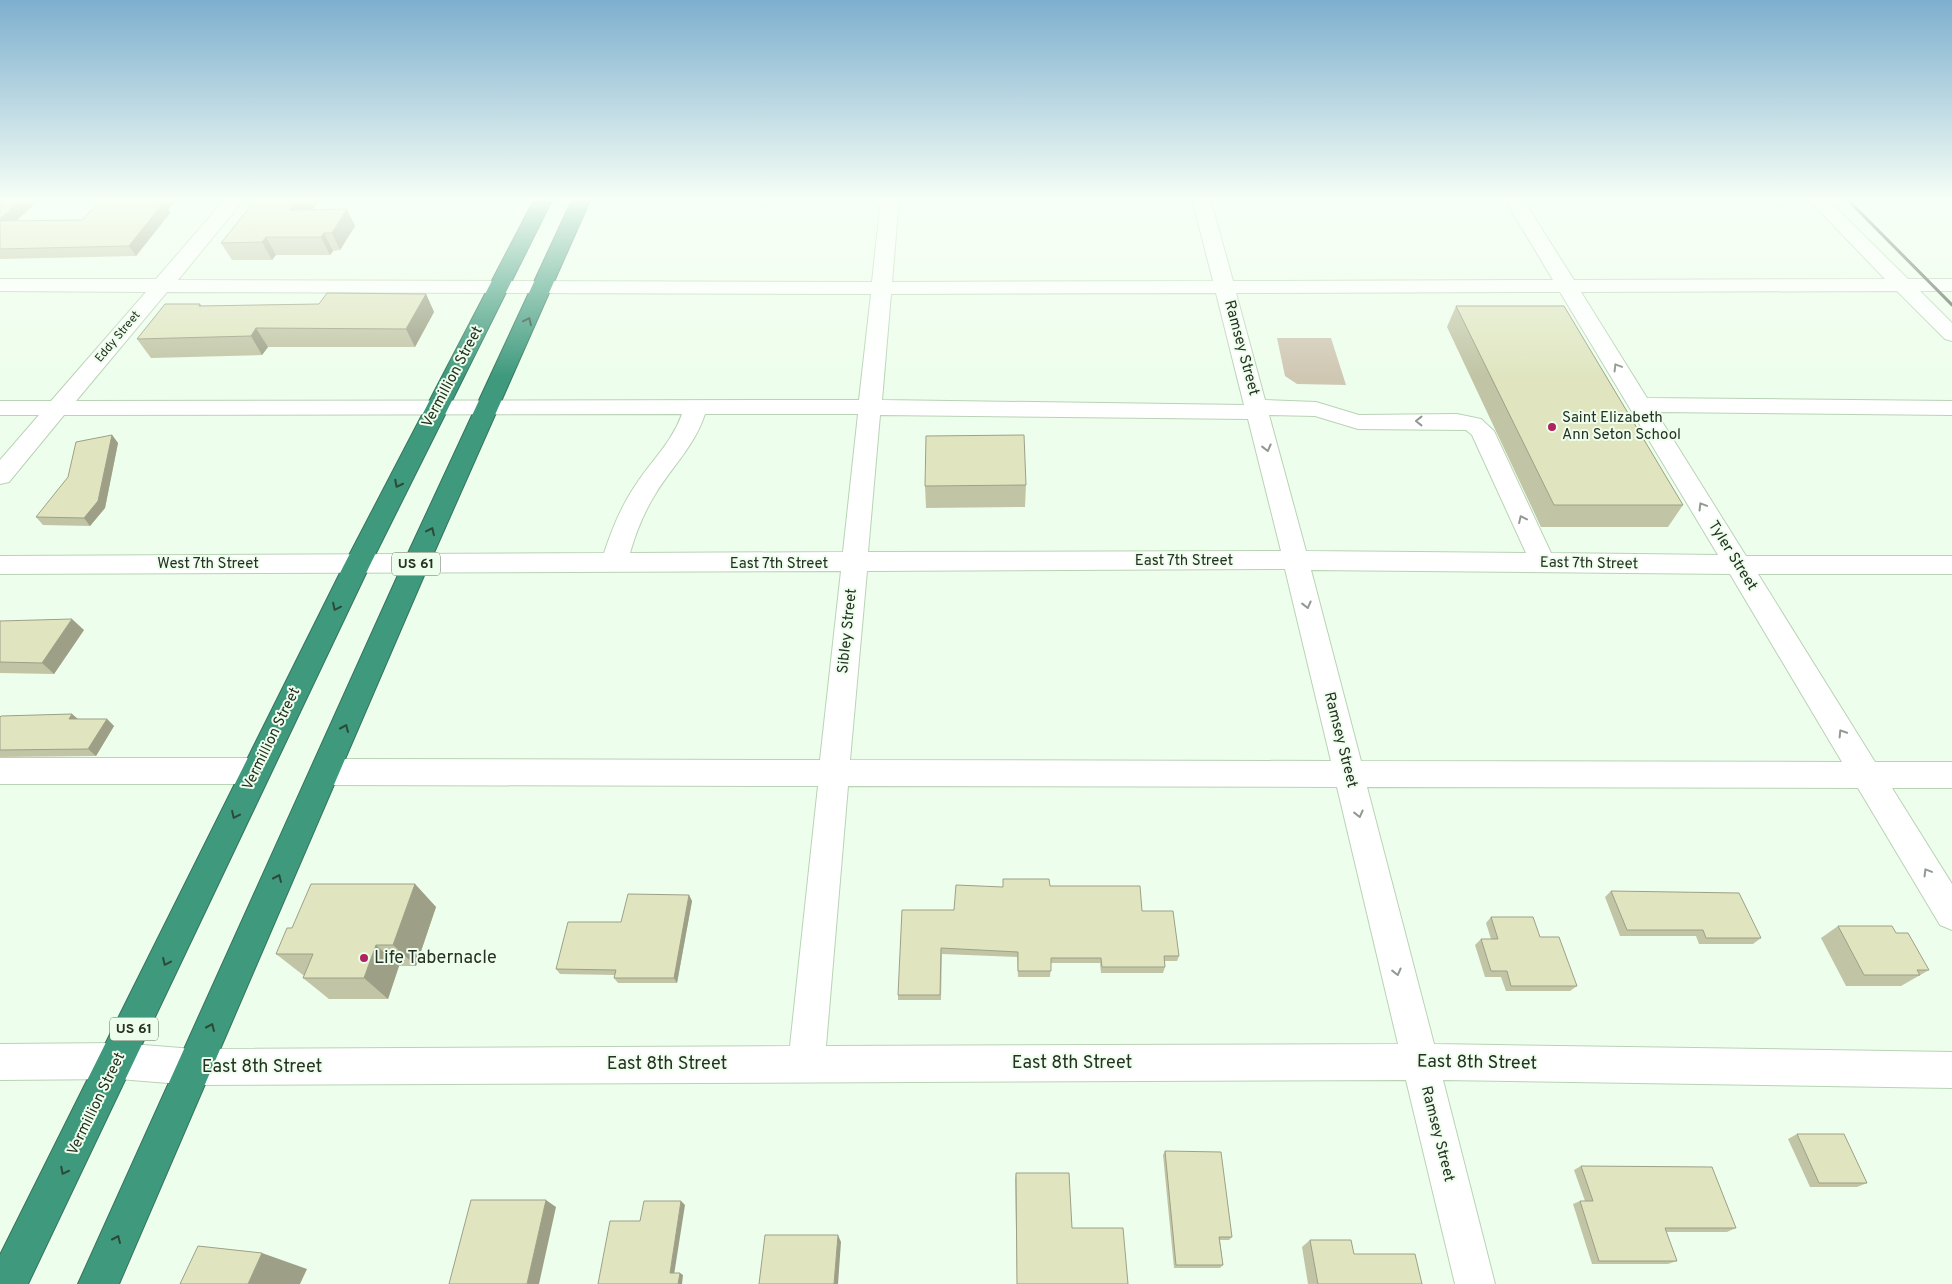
<svg xmlns="http://www.w3.org/2000/svg" width="1952" height="1284" font-family="Overpass,sans-serif">
<style>
.green{fill:#d0c7b3}
.lines{fill:none;stroke-linecap:round;stroke-linejoin:round}
.minor-casing{stroke:#b9d3b5;stroke-width:2}
.highway-casing{stroke:#36745e;stroke-width:2}
.minor{fill:#fff;fill-rule:evenodd}
.highway{fill:#3e997d;fill-rule:evenodd}
.rail{stroke:#566154;stroke-width:3}
.wall{fill:#c1c5a5}
.shaded-wall{fill:#9da086}
.building{fill:#e0e5c0;stroke:#9da086}
.oneway{stroke:#2c4a3a}
.oneway2{stroke:#929892}
.poi-dot{fill:#af235e;stroke:#eefeec;stroke-width:2}
.labels{text-anchor:middle;dominant-baseline:central;stroke-width:4;stroke-linejoin:round;paint-order:stroke}
.far-street-label{font-size:12px;fill:#263024;stroke:#eefeec}
.shield{fill:#eefeec;stroke:#626e60;stroke-width:1}
.shield-label{font-size:14px;font-weight:bold;fill:#263024}
.street-label{font-size:15px;fill:#263024;stroke:#eefeec}
.poi-label{font-size:15px;fill:#263024;stroke:#eefeec;text-anchor:start}
.near-poi-label{font-size:18px;fill:#263024;stroke:#eefeec;text-anchor:start}
.near-street-label{font-size:18px;fill:#263024;stroke:#eefeec}
</style>
<rect width="100%" height="100%" fill="#eefeec"/>
<path class="green" d="M1277 338H1331L1346 385 1297 384 1285 376Z"/>
<g class="lines">
<g class="minor-casing">
<path id="minor" d="M226 198H245L178 280 872 282 881 198H899L892 282 1213 281 1192 198H1210L1233 281 1553 280 1504 198H1522L1574 280 1885 279 1807 198H1826L1908 279H1952V291H1920L1952 323V341L1945 339 1897 291 1581 292 1647 398 1952 401V415L1656 412 1746 556H1952V574H1758L1875 762H1952V788H1892L1952 884V930L1940 925 1858 788 1367 787 1434 1044 1952 1052V1088L1443 1080 1495 1284H1455L1406 1080 193 1085 119 1079 0 1080V1044L119 1043 193 1049 790 1046 818 786 325 785 314 781 310 772 314 763 325 759 820 760 841 571 0 574V556L604 553C612 529 622 504 637 483 653 459 672 442 682 414L64 415 9 482 0 484V460L39 415H0V401H51L146 292 0 291V279H156ZM167 292 871 294 859 400 76 401ZM1560 292 1718 555 1551 553 1494 431 1481 419 1457 414 1359 415 1316 402 1265 400 1236 293ZM1216 293 1244 405 882 400 891 294ZM705 414H858L843 552 630 553C636 532 644 512 656 493 673 465 694 447 705 414ZM880 415 1248 419 1281 551 868 552ZM1269 415 1315 416 1358 429 1466 430 1472 435 1526 553 1306 551ZM1285 569 1331 761 850 760 867 571ZM1311 570 1730 574 1842 762 1361 761ZM848 786 1337 787 1398 1044 826 1046Z
M0 758H256L267 762 271 771 267 780 256 784H0Z"/>
</g>
<g class="highway-casing">
<path id="highway" d="M535 198H553L369 567 28 1284H0V1255L343 567Z
M573 198H591L429 564 119 1284H78L403 564Z"/>
</g>
<use href="#minor" class="minor"/>
<use href="#highway" class="highway"/>
<path class="rail" d="M1846 198 1952 305"/>
</g>
<path class="wall" d="M0 198H41L16 221 82 220 104 198H178L168 210 170 213 136 256 0 259Z
M257 198H321L313 209 355 226 340 250 333 251 330 255H276L272 260H232L221 243Z
M426 294 434 312 415 347H268L262 355 151 358 137 339 200 304 202 306 319 304Z
M1456 306 1683 505 1668 527H1541L1447 327Z
M112 435 118 443 105 508 90 526 43 525 36 517Z
M1026 485 1025 507 926 508 925 486Z
M0 621 84 630 54 674 0 673Z
M72 714 78 719H107L114 726 96 756 0 757V717Z
M415 884 436 907 416 966H399L388 999H329L303 978 304 975H303L276 954 292 928Z
M1050 886 1142 911 1179 956 1177 961H1165V967L1163 973H1101L1100 963H1051L1050 977H1018L1017 957 942 954 941 1000H898V995L954 910 1003 887Z
M1611 891 1761 938 1753 944H1699L1696 936H1620L1605 897Z
M689 895 692 901 677 983H618L614 978 615 975 560 974 556 969 621 922Z
M1491 917 1540 937 1577 986 1570 991H1506L1501 977H1485L1475 945 1481 939H1491L1486 923Z
M1838 926 1896 933 1929 970 1901 986H1846L1821 938Z
M1797 1134 1867 1183 1857 1187H1810L1788 1139Z
M1165 1151 1232 1237 1229 1240H1220L1223 1265 1220 1268H1174L1163 1155Z
M1581 1166 1736 1228 1727 1232H1666L1677 1261 1668 1264H1592L1573 1204 1580 1201H1585L1574 1170Z
M1016 1173 1072 1228 1128 1284H1017L1015 1179Z
M1310 1240 1354 1254 1422 1284H1308L1302 1247Z"/>
<path class="shaded-wall" d="M23 198H41L5 231 0 224V219Z
M163 198H178L168 210 170 213 136 256 129 246 159 203Z
M299 198H321L299 227 290 210Z
M347 209 355 226 340 250 332 233Z
M324 233 333 251 330 255 321 237Z
M266 237 276 255 272 260 262 242Z
M426 294 434 312 415 347 406 329Z
M256 328 268 347 262 355 251 336Z
M112 435 118 443 105 508 90 526 84 518Z
M72 619 84 630 54 674 42 663Z
M72 714 80 721 69 719Z
M107 719 114 726 96 756 88 749Z
M415 884 436 907 416 966 393 945Z
M689 895 692 901 677 983 674 978Z
M376 945 399 966 388 999 364 978Z
M546 1200 556 1207 539 1284H527Z
M681 1201 685 1205 674 1275 670 1273Z
M838 1235 841 1242 838 1284H834Z
M262 1253 307 1269 300 1284H248Z
M680 1273 683 1275 682 1284H678Z"/>
<path class="building" d="M0 198H23L0 219Z
M104 198H163L159 203H163L129 246 0 249V221L82 220Z
M257 198H299L290 210 347 209 332 233H324L321 237H266L262 242 221 243Z
M327 293 426 294 406 329 256 328 251 336 137 339 165 304H200L199 306 319 304Z
M1456 306H1564L1683 505H1554Z
M112 435 98 501 84 518 36 517 68 477 76 442Z
M1024 435 1026 485 925 486 926 436Z
M72 619 42 663 0 662V621Z
M72 714 69 719H107L88 749 0 750V717L1 716Z
M1003 879H1049L1050 886H1140L1142 911H1173L1179 956H1164L1165 967H1102L1101 958H1051V971H1018V952L941 948 940 995H898L902 910H954L956 885 1003 887Z
M311 884H415L393 945H376L364 978H303L313 954H276L287 928H292Z
M1611 891 1739 893 1761 938H1706L1703 930H1627Z
M628 894 689 895 674 978H614L616 970 556 969 568 922H621Z
M1491 917H1533L1540 937H1559L1577 986H1511L1507 971H1491L1481 939H1498Z
M1838 926H1892L1896 933H1908L1929 970H1917L1920 975H1864Z
M1797 1134H1844L1867 1183H1819Z
M1165 1151 1221 1152 1232 1237H1219L1223 1265H1176Z
M1581 1166 1712 1167 1736 1228H1665L1677 1261H1599L1580 1201H1593Z
M1016 1173H1069L1072 1228H1123L1128 1284H1017Z
M471 1200H546L527 1284H449Z
M644 1201H681L670 1273H680L678 1284H598L610 1221H640Z
M765 1235H838L834 1284H759Z
M1310 1240H1351L1354 1254H1415L1422 1284H1318Z
M198 1246 262 1253 248 1284H180Z"/>
<defs><path id="oneway-chevron" d="M-2-3.5L2.5 0L-2 3.5" fill="none" stroke-width="1.6" stroke-linecap="round" stroke-linejoin="round" transform="scale(1.25)"/></defs>
<g class="oneway">
<use href="#oneway-chevron" transform="translate(528 321) rotate(-65)"/>
<use href="#oneway-chevron" transform="translate(398 484) rotate(117)"/>
<use href="#oneway-chevron" transform="translate(431 531) rotate(-65)"/>
<use href="#oneway-chevron" transform="translate(336 607) rotate(116)"/>
<use href="#oneway-chevron" transform="translate(345 728) rotate(-66)"/>
<use href="#oneway-chevron" transform="translate(235 815) rotate(115)"/>
<use href="#oneway-chevron" transform="translate(278 878) rotate(-66)"/>
<use href="#oneway-chevron" transform="translate(166 962) rotate(115)"/>
<use href="#oneway-chevron" transform="translate(211 1027) rotate(-66)"/>
<use href="#oneway-chevron" transform="translate(64 1171) rotate(117)"/>
<use href="#oneway-chevron" transform="translate(117 1239) rotate(-66)"/>
</g>
<g class="oneway2">
<use href="#oneway-chevron" transform="translate(1617 367) rotate(-121)"/>
<use href="#oneway-chevron" transform="translate(1419 421) rotate(180)"/>
<use href="#oneway-chevron" transform="translate(1267 448) rotate(76)"/>
<use href="#oneway-chevron" transform="translate(1702 506) rotate(-121)"/>
<use href="#oneway-chevron" transform="translate(1522 519) rotate(-115)"/>
<use href="#oneway-chevron" transform="translate(1307 605) rotate(76)"/>
<use href="#oneway-chevron" transform="translate(1842 733) rotate(-122)"/>
<use href="#oneway-chevron" transform="translate(1359 814) rotate(76)"/>
<use href="#oneway-chevron" transform="translate(1927 872) rotate(-121)"/>
<use href="#oneway-chevron" transform="translate(1397 972) rotate(76)"/>
</g>
<linearGradient id="sky" x2="0" y2="1"><stop stop-color="#7dafce"/><stop offset="0.53" stop-color="#f7fff6"/><stop offset="1" stop-color="#f7fff6" stop-opacity="0"/></linearGradient>
<rect width="1952" height="377" fill="url(#sky)"/>
<g class="poi-dot">
<circle cx="1552" cy="427" r="5"/>
<circle cx="364" cy="958" r="5"/>
</g>
<g class="labels">
<g class="far-street-label">
<text transform="translate(118 337) rotate(-50)">Eddy Street</text>
</g>
<g class="shield">
<rect x="392" y="552.5" width="48" height="23" rx="4"/>
<rect x="110" y="1017.5" width="48" height="23" rx="4"/>
</g>
<g class="shield-label">
<text x="416" y="564">US 61</text>
<text x="134" y="1029">US 61</text>
</g>
<g class="street-label">
<text transform="translate(1241 348) rotate(75)">Ramsey Street</text>
<text transform="translate(453 377) rotate(-62)">Vermillion Street</text>
<text transform="translate(1732 556) rotate(58)">Tyler Street</text>
<text x="1184" y="561">East 7th Street</text>
<text x="208" y="564">West 7th Street</text>
<text x="779" y="564">East 7th Street</text>
<text transform="translate(1589 564) rotate(1)">East 7th Street</text>
<text transform="translate(848 631) rotate(-84)">Sibley Street</text>
<text transform="translate(272 739) rotate(-64)">Vermillion Street</text>
<text transform="translate(1340 740) rotate(76)">Ramsey Street</text>
<text transform="translate(97 1104) rotate(-64)">Vermillion Street</text>
<text transform="translate(1437 1134) rotate(76)">Ramsey Street</text>
</g>
<g class="poi-label">
<text x="1562" y="418">Saint Elizabeth<tspan x="1562" dy="17">Ann Seton School</tspan></text>
</g>
<g class="near-poi-label">
<text x="374" y="958">Life Tabernacle</text>
</g>
<g class="near-street-label">
<text x="1072" y="1063">East 8th Street</text>
<text transform="translate(1477 1063) rotate(1)">East 8th Street</text>
<text x="667" y="1064">East 8th Street</text>
<text x="262" y="1067">East 8th Street</text>
</g>
</g>
</svg>
